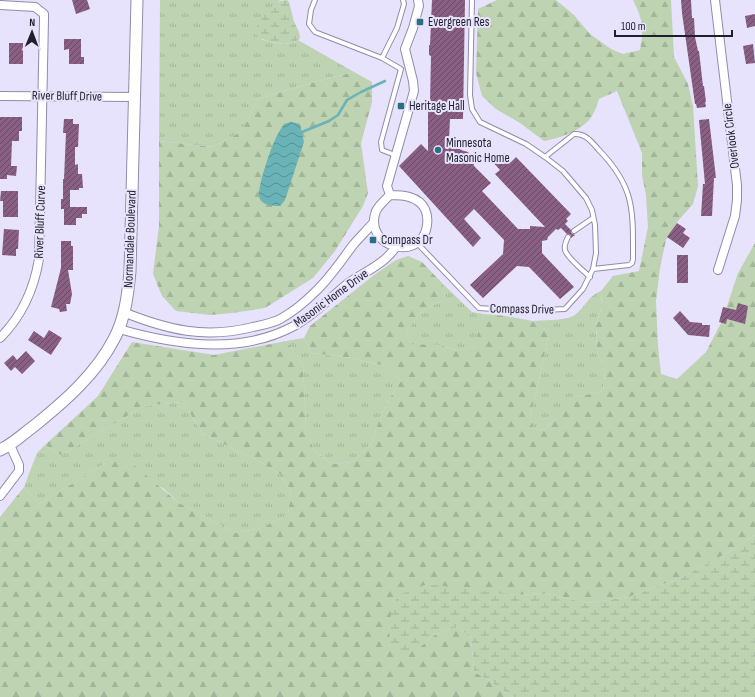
<svg xmlns="http://www.w3.org/2000/svg" width="755" height="697" font-family="'Sofia Sans Condensed',sans-serif">
<style>
.grass{fill:url(#grass-tufts)}
.forest{fill:url(#forest-firs)}
.wetland{fill:url(#wetland-marsh)}
.water{fill:url(#water-waves)}
.lines{fill:none;stroke-linecap:round;stroke-linejoin:round}
.stream{stroke:#6ab3b6;stroke-width:2.5}
.building{fill:url(#building-hatch)}
.lane-casing{stroke:#908ba9;stroke-width:6}
.street-casing{stroke:#908ba9;stroke-width:10}
.secondary-casing{stroke:#908ba9;stroke-width:13}
.lane{stroke:#fff;stroke-width:4}
.street{stroke:#fff;stroke-width:8}
.secondary{stroke:#fff;stroke-width:11}
.poi-dot{fill:#2b707f;stroke:#e7e3fd;stroke-width:1.5}
.labels{text-anchor:middle;dominant-baseline:central;stroke-width:4;stroke-linejoin:round;paint-order:stroke}
.poi-label{font-size:13px;fill:#211f2b;stroke:#e7e3fd;text-anchor:start}
.street-label{font-size:13px;fill:#211f2b;stroke:#e7e3fd}
</style>
<defs>
<pattern id="grass-tufts" width="24" height="20" patternUnits="userSpaceOnUse"><rect width="24" height="20" fill="#bdd3b2"/><path d="M3 7l-1-3M5 7V3M7 7l1-3M15 17l-1-3M17 17v-4M19 17l1-3" fill="none" stroke="#a2b599"/></pattern>
<pattern id="forest-firs" width="22" height="20" patternUnits="userSpaceOnUse"><rect width="22" height="20" fill="#bdd3b2"/><path d="M5 1l3.5 6h-7zM16 11l3.5 6h-7z" fill="#a2b599"/></pattern>
<pattern id="wetland-marsh" width="20" height="14" patternUnits="userSpaceOnUse"><rect width="20" height="14" fill="#bdd3b2"/><path d="M1 5h8M5 5V1M11 12h8M15 12V8" fill="none" stroke="#a2b599"/></pattern>
<pattern id="water-waves" width="16" height="10" patternUnits="userSpaceOnUse"><rect width="16" height="10" fill="#6ab3b6"/><path d="M0 5q4-4 8 0t8 0" fill="none" stroke="#579194"/></pattern>
<pattern id="building-hatch" width="6" height="6" patternUnits="userSpaceOnUse"><rect width="6" height="6" fill="#896084"/><path d="M-1 1l2-2M0 6l6-6M5 7l2-2" fill="none" stroke="#694a66"/></pattern>
</defs>
<rect width="100%" height="100%" fill="#e7e3fd"/>
<path class="grass" d="M160 0H282L279 1 261 39C271 43 289 47 298 40L354 72 311 83 258 99 242 131 213 147 159 141Z
M443 284 472 312 484 314 475 346 459 351 439 345H411L406 332 421 312 445 299Z
M601 291 602 306 596 325 597 351 605 372 603 391 577 397 544 430 532 428 530 414 536 394 549 332 533 321C543 320 569 321 576 314 586 306 588 296 601 291Z
M304 338 312 353 351 358 385 366 401 381 390 398 378 423 371 444 353 462 331 464 314 450 306 428 303 364 286 341Z
M183 402 203 434 255 459 280 474 291 491 288 515 261 528 236 533 179 503 163 488 106 463 39 504 24 487 37 453 45 445 61 455 144 406Z"/>
<path class="forest" d="M497 0H556L574 15 590 34 611 49 623 54 640 50C644 28 643 20 633 0H671L674 57 688 84 693 106 698 186 693 204 677 222 666 240 660 268 656 301 658 346 661 374 677 379 706 352 722 321 738 273 755 243V535L731 551 680 578 629 597 587 603 544 593 518 595 480 591 415 651 436 634 458 627 471 638 474 671 513 697H0V517L24 487 39 504 106 463 128 460 179 503 236 533 261 528 288 515 291 491 280 474 255 459 203 434 183 402 144 406 61 455 45 445 98 396 132 342 214 355 286 341 303 364 306 428 314 450 331 464 353 462 371 444 378 423 390 398 401 381 385 366 351 358 312 353 304 338 310 326 374 275 396 260 408 256 422 262 443 284 445 299 421 312 406 332 411 344 439 345 459 351 474 346 484 314 506 316 533 321 549 332 536 394 530 414 533 428 544 430 558 416 562 403 577 397 603 391 605 372 597 351 596 325 602 306 601 291 613 276 639 271 648 227 646 195 642 175V153L617 91 599 99C597 104 596 109 593 114 585 130 560 138 544 141L520 123 496 109 482 96 476 73 478 9Z
M354 72 372 82V102L361 143 368 193 363 206 335 251 313 278 265 308 233 313 210 315 176 311 162 296 153 274 159 226V141L213 147 242 131 258 99 311 83Z"/>
<path class="wetland" d="M287 0 289 2 294 22 299 32 300 38C292 48 267 43 257 36L255 31C260 18 273 0 287 0Z
M755 535V697H513L474 671 471 638 458 627 436 634 415 651 392 652 388 625 397 596 427 584 518 595 544 593 587 603 629 597 680 578 731 551Z"/>
<path class="water" d="M291 122 300 124 304 142 285 200 280 206C273 206 261 206 259 196 258 186 270 150 275 140 277 134 281 129 284 124Z"/>
<g class="lines">
<path class="stream" d="M302 132 329 121 338 115 347 100 361 92 385 81"/>
</g>
<path class="building" d="M72 0H87L90 9 76 14Z
M432 0H465L463 119H450L449 139 461 150 468 152 473 159 474 166 491 183 482 191 518 229H530V226L545 227 495 174 500 170 492 161 504 153 511 162 516 157 571 214 566 219 568 221 565 224 571 230V233L575 235 571 238V235L567 234 561 228 558 230 556 229 548 237 547 240 542 241V253L574 287 560 299 529 267 517 266 483 298 470 285 503 254 504 240 474 209 464 219 481 238 473 247 399 166 421 144 428 151V102H430L431 56 429 55V45H430Z
M681 0H691L692 18H694L695 37 698 51H699L703 86H704L706 102H705L706 107 697 108 696 104H695L682 13Z
M755 14V26L747 28 745 16Z
M64 39H81V57H84V64H69V49L64 50Z
M9 43H23V64H9Z
M753 44 755 63 746 64 743 46Z
M0 117H22V131H19V141H12L11 166H17L16 176 7 175V179H0Z
M64 119H73V124H79L78 147H75V165L78 164V174H82L83 188H79V190H70V207H87V214H82V218H76V225H64V209H61V199H63V179H64L66 133H63Z
M709 119 716 178H714L712 216H701L703 184H705L699 120Z
M1 191H18V217H3V201H0Z
M677 223 686 229 683 233 690 238 683 248 667 237Z
M4 229 19 230 18 249H16V256L2 255Z
M61 241H71V246H73V270H68L72 294 70 304H66L67 311 60 312 59 309 51 307 61 268Z
M677 255H688V283H677Z
M738 303 748 306 745 324 727 319 726 324 719 322 723 307 736 310Z
M680 311 690 322 702 323V325H710L709 337 688 335 673 318Z
M49 330 62 338 51 355 28 340 34 331 44 338Z
M26 351 35 361 22 374 15 367 11 371 4 363 13 355 17 360Z"/>
<g class="lines">
<g class="lane-casing">
<path id="lane" d="M315 0 311 10 309 24 315 32 382 58 401 69 381 142 382 150 395 155
M382 58 397 28 404 4 403 0
M545 157 574 134C585 133 591 141 598 149 635 187 633 209 633 259L632 263 629 265 593 269
M574 231 593 218
M568 237C566 241 564 246 565 250 567 258 584 271 590 277
M417 243 479 308 520 311 565 309 583 289 593 269 596 253 595 225 592 210 586 198 563 171 545 157 526 144 480 122 472 109 470 95 472 0"/>
</g>
<g class="street-casing">
<path id="street" d="M715 0 737 185V200L735 216 718 270
M0 5 35 7 44 14V19L39 259C34 289 22 316 0 338
M0 96 135 97
M390 195 387 186 414 91 413 81 405 49 413 28 419 6 418 0
M390 195C403 195 418 196 425 209 428 216 428 223 426 230 417 262 363 246 376 211 379 205 386 199 390 195Z
M123 312C168 330 205 339 253 327 262 325 274 323 282 318 294 311 305 302 315 292 330 278 341 261 353 245 360 237 367 230 374 222
M119 329C175 345 240 355 294 326 314 315 330 298 347 284 359 275 374 269 385 259 389 256 392 252 395 248
M0 496 19 471V465L10 445"/>
</g>
<g class="secondary-casing">
<path id="secondary" d="M0 450C13 444 23 434 34 426 65 401 96 374 114 339 125 319 128 294 130 271L137 0"/>
</g>
<use href="#lane" class="lane"/>
<use href="#street" class="street"/>
<use href="#secondary" class="secondary"/>
</g>
<g class="poi-dot">
<rect x="416" y="18" width="8" height="8" rx="2"/>
<rect x="397" y="102" width="8" height="8" rx="2"/>
<circle cx="438" cy="150" r="4"/>
<rect x="369" y="236" width="8" height="8" rx="2"/>
</g>
<g class="labels">
<g class="poi-label">
<text x="428" y="22">Evergreen Res</text>
<text x="409" y="106">Heritage Hall</text>
<text x="446" y="143">Minnesota<tspan x="446" dy="15">Masonic Home</tspan></text>
<text x="381" y="240">Compass Dr</text>
</g>
<g class="street-label">
<text transform="translate(67 96) rotate(1)">River Bluff Drive</text>
<text transform="translate(731 136) rotate(-97)">Overlook Circle</text>
<text transform="translate(40 222) rotate(-88)">River Bluff Curve</text>
<text transform="translate(130 239) rotate(-88)">Normandale Boulevard</text>
<text transform="translate(331 298) rotate(-36)">Masonic Home Drive</text>
<text transform="translate(522 309) rotate(1)">Compass Drive</text>
</g>
</g>
<g transform="translate(32 32) rotate(1)" stroke="#e7e3fd" stroke-width="3" paint-order="stroke">
<path d="M0-3L7 15L0 10L-7 15Z" fill="#211f2b"/>
<text y="-6" font-size="11" font-weight="bold" text-anchor="middle" fill="#211f2b">N</text>
</g>
<path d="M615 30v6h117v-6" fill="none" stroke="#211f2b" stroke-width="2"/>
<text x="621" y="30" font-size="12" fill="#211f2b" stroke="#e7e3fd" stroke-width="3" paint-order="stroke">100 m</text>
</svg>
